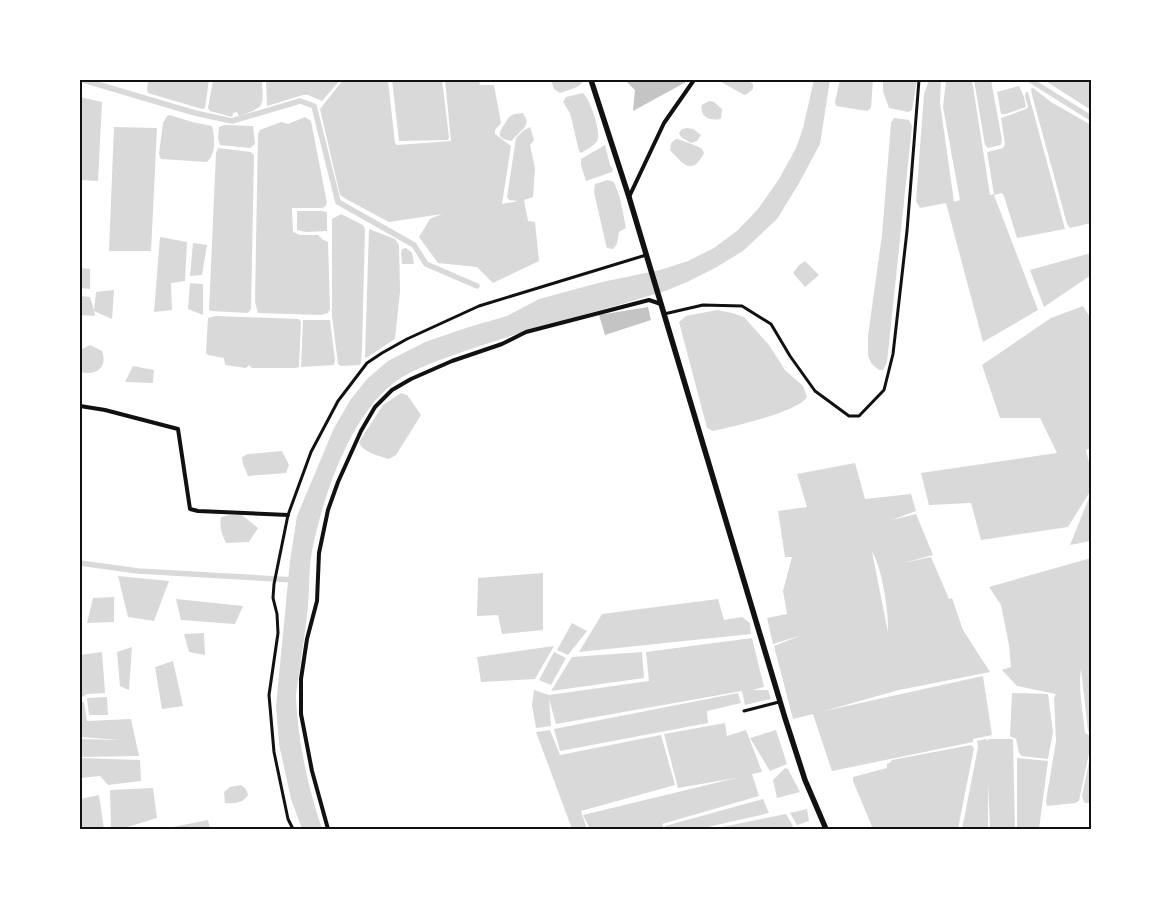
<svg xmlns="http://www.w3.org/2000/svg" width="1171" height="909" font-family="Figtree,sans-serif">
<style>
.water{fill:#d9d9d9;fill-rule:evenodd}
.lines{fill:none;stroke-linecap:round;stroke-linejoin:round}
.canal{stroke:#d9d9d9;stroke-width:5.5}
.building{fill:#c4c4c4}
.minor{stroke:#111;stroke-width:3}
.tertiary{stroke:#111;stroke-width:4}
.trunk{stroke:#111;stroke-width:5.5}
.neatline{fill:none;stroke:#111;stroke-width:2}
</style>
<rect width="100%" height="100%" fill="#fff"/>
<path class="water" d="M152 80H209L205 108 202 109 148 93 147 90 148 81 151 82Z
M213 80H262C263 108 266 106 239 116L237 112 233 113 232 117 210 111 208 108Z
M266 80H340L322 101 308 95H303L267 106Z
M343 80H388L395 143 397 145 451 141 445 80H479L480 85H494L501 123 495 130V134L511 146 502 204 518 201 509 200 507 197 516 138 523 131 530 127 534 140 530 145 535 168 533 197 524 200 528 221 535 222 539 261 493 283 477 267 438 263 419 237 430 219 442 214 389 222 346 199 340 195 320 109Z
M392 80H442L449 137 448 140 399 141Z
M551 80H582V83L577 87 560 93 554 89Z
M718 80H747L753 84V89L747 94 744 95Z
M814 80H830L820 144 798 185 777 219 743 251 715 268 687 282 665 291C599 312 533 327 468 350 448 357 418 367 401 378 352 408 323 496 312 551 308 572 310 594 307 615 305 633 302 651 300 668 299 678 296 689 296 698 298 743 308 787 322 829H302L291 799 279 744 276 706 290 561 297 516 334 428 351 399 367 379 388 361 425 342 469 327 507 316 539 299 602 282 660 270 688 261 714 248 738 230 758 209 779 179 796 148 803 128Z
M840 80H873L871 108 867 111 836 106 835 102Z
M883 80H917L912 110 908 112 889 108 883 91Z
M929 80H941L940 103 954 202 960 200 943 107 946 80H972L990 195 994 194 987 152 1003 148 1005 144 1001 118 1026 109 1028 107 1025 96 1026 92H1028L1065 229 1017 238 1004 196 1002 193 994 195 1038 310 983 342 946 203 920 208 916 201 924 94Z
M974 80H991L1002 140 1001 145 988 148 985 145Z
M1044 80H1091V110Z
M1019 86 1024 97 1026 107 1006 114H1001L997 92Z
M1033 88 1051 102 1091 125V223L1070 228 1067 224 1032 95 1031 89Z
M583 93C590 99 602 133 597 141 594 146 586 150 581 153L579 151 570 113 563 102 566 97Z
M80 97 102 102 98 181 80 180Z
M709 101 714 102 722 109 721 119C711 121 699 118 702 105Z
M523 113 527 121 525 127 511 141C495 138 499 132 506 122 508 118 510 115 515 114 516 114 521 113 523 113Z
M170 115 192 122 212 126C215 138 216 154 207 162L161 159 159 154 163 123 167 116Z
M305 117 311 121 312 126 327 203 325 207 322 208H292L293 232 300 235H318L322 239 328 242 330 309 328 313 321 315 258 313 255 302 258 134 260 130 281 122 288 124Z
M894 118 909 120 912 126 887 362 883 370H879L871 363 868 355V336L882 235 891 123Z
M224 125 253 126 255 144 250 148 220 145 218 138 219 127Z
M114 127 157 128 151 251H109Z
M687 128 693 129 701 135 697 141 691 143 681 137 679 133 682 129Z
M676 139C680 139 700 147 702 149 703 150 703 152 704 153 692 177 682 163 670 150L671 143Z
M605 145 610 165 613 169 612 172 586 181 581 165V159Z
M218 148 251 152 254 155 251 309 248 313 211 311 209 310 216 153Z
M608 180 614 182 620 198 626 228 619 232 617 244 613 249 607 248 606 245 594 192 595 184Z
M297 211H322L327 212V231L306 232 297 230Z
M341 214 363 225 365 229 362 348 361 363 359 365 341 366 338 364 332 316V219Z
M369 229 395 239 399 245 400 291 395 339 366 358 365 357Z
M160 237 187 242 185 281 171 283 172 310 154 312Z
M193 243 207 245 202 275 190 276Z
M406 248 412 253 414 264H402L401 253 402 249Z
M1091 253V275L1044 307 1030 270Z
M805 261 819 275 805 287 793 273 799 265Z
M80 268 90 269V289L80 288Z
M190 283 203 284V315L188 309Z
M114 290 112 319 94 311 95 316 80 315V296L90 297 94 310 96 292Z
M1083 306 1091 319V448L1086 450 1091 471V490L1068 527 981 540 971 503 929 505 921 473 1057 453 1040 418H1000L982 365 1051 318Z
M717 310 732 313 744 317 769 345 785 370 803 386 807 397C798 412 732 427 713 431L707 428 679 322 686 316Z
M216 316 299 319 301 322 299 367 296 368H252L249 365 246 368 225 365 224 358 208 355 206 353 208 318Z
M303 320H330L335 360 334 365 301 367Z
M90 345 102 351C108 368 96 376 80 372V350Z
M133 366 154 370 153 383 125 382Z
M401 393 407 395 421 415 396 455 389 459C379 456 362 452 359 442L383 405Z
M282 451 289 465 286 473 248 476 243 464 242 457 248 454Z
M855 463 865 499 911 494 916 511 892 520 916 514 933 555 903 563 931 557 949 599 952 598 963 630 990 672 899 690 824 711 983 676 992 735 973 739V742L832 771 813 714 793 719 774 646 802 635 773 644 767 618 787 614 783 591 792 557H785L778 511 807 507 797 474ZM872 552C882 566 889 614 888 632Z
M1091 493V541L1070 545Z
M229 515H242L258 528 249 542 226 543C222 534 219 527 221 517Z
M1091 558V734L1088 731 1081 669C1078 690 1083 711 1085 733L1091 736V744L1079 801 1075 803 1047 806 1046 801 1056 741 1054 698 1056 694 1017 686 1002 670 1011 667 1009 645 1001 605 989 587Z
M543 573V630L502 634 498 615 477 616 478 578Z
M118 576 169 581 154 621 128 617Z
M114 597V622L87 623 93 598Z
M176 599 243 606 235 624 181 620Z
M718 599 724 620 742 617 750 623 751 634 579 652 602 614Z
M572 623 587 631 568 655 557 650Z
M204 633 205 655 189 652 184 634Z
M752 638 764 687 752 690H768L771 699 745 705 742 691 556 724 549 699 551 726 536 728 532 705 534 690 549 695 649 681 646 652Z
M554 646 535 679 481 682 477 657Z
M132 647 129 690 120 686 117 652Z
M102 652 105 693 87 694 80 698V655Z
M554 652 566 658 551 685 539 680Z
M642 652 644 678 551 691 572 657Z
M173 661 183 706 162 709 155 667Z
M738 693 741 703 707 711 708 723 560 751 554 729Z
M1012 693 1048 694 1053 732 1048 759 1022 756 1019 753 1016 739 1010 736Z
M107 697 108 715H89L87 698Z
M80 702H84L87 721 131 719 139 756 80 757V739L120 740 80 737Z
M725 723 727 736 746 730 762 772 752 774 759 796 662 824 664 829H590L583 815 736 778 678 788 664 734Z
M550 730 560 755 661 735 675 785 581 811 587 829H572L536 732Z
M776 730 787 764 770 771 750 738Z
M986 739 988 741V739H1013L1015 829H990L988 783V829H962L978 747 977 741Z
M971 745 974 748 958 829H873L853 781V777L887 768V764L891 762 892 760Z
M1091 752V803H1085L1084 802 1082 796Z
M80 758 140 760 141 781 108 785 100 776 80 778Z
M1017 758 1048 761 1039 829H1017Z
M785 768 788 769 800 792 777 798 773 780Z
M241 785 246 789 248 795C243 803 234 804 225 803L224 792 230 787Z
M153 788 157 818 121 829H111L110 790Z
M99 795 104 829H80V799Z
M763 799 769 813 699 829H667L665 826Z
M807 809 809 821 797 825 790 813Z
M786 814 793 826 790 829H712Z
M208 820 210 829H174L173 827Z"/>
<g class="lines">
<path class="canal" d="M83 80 195 113 232 121 300 101 314 106 338 202 414 245 426 264 477 286
M1030 80 1091 118
M80 563 138 571 295 580"/>
</g>
<path class="building" d="M625 80H686V82L633 111 635 90Z
M648 307 651 320 605 335 599 315Z"/>
<g class="lines">
<path class="minor" d="M664 314 703 305 742 306 771 324 790 356 815 391 849 416H859L884 390 893 354 907 231 919 80
M744 711 779 702
M293 829 288 819 274 752 269 695 278 633 277 614 273 598 274 584 288 515 311 452 338 401 367 363 382 353 407 339 479 306 646 255"/>
<path class="tertiary" d="M629 197 664 123 694 80
M80 406 105 410 178 429 190 509 198 511 288 515
M328 829 312 771 301 714V679L307 639 317 601 319 553 328 510 338 482 361 431 375 407 392 390 411 379 452 361 502 344 526 332 649 300 661 304"/>
<path class="trunk" d="M591 80 629 197 785 718 805 780 826 829"/>
</g>
<rect width="1171" height="909" fill="none" stroke="#ffffff" stroke-width="162"/>
<rect x="81" y="81" width="1009" height="747" class="neatline"/>
</svg>
